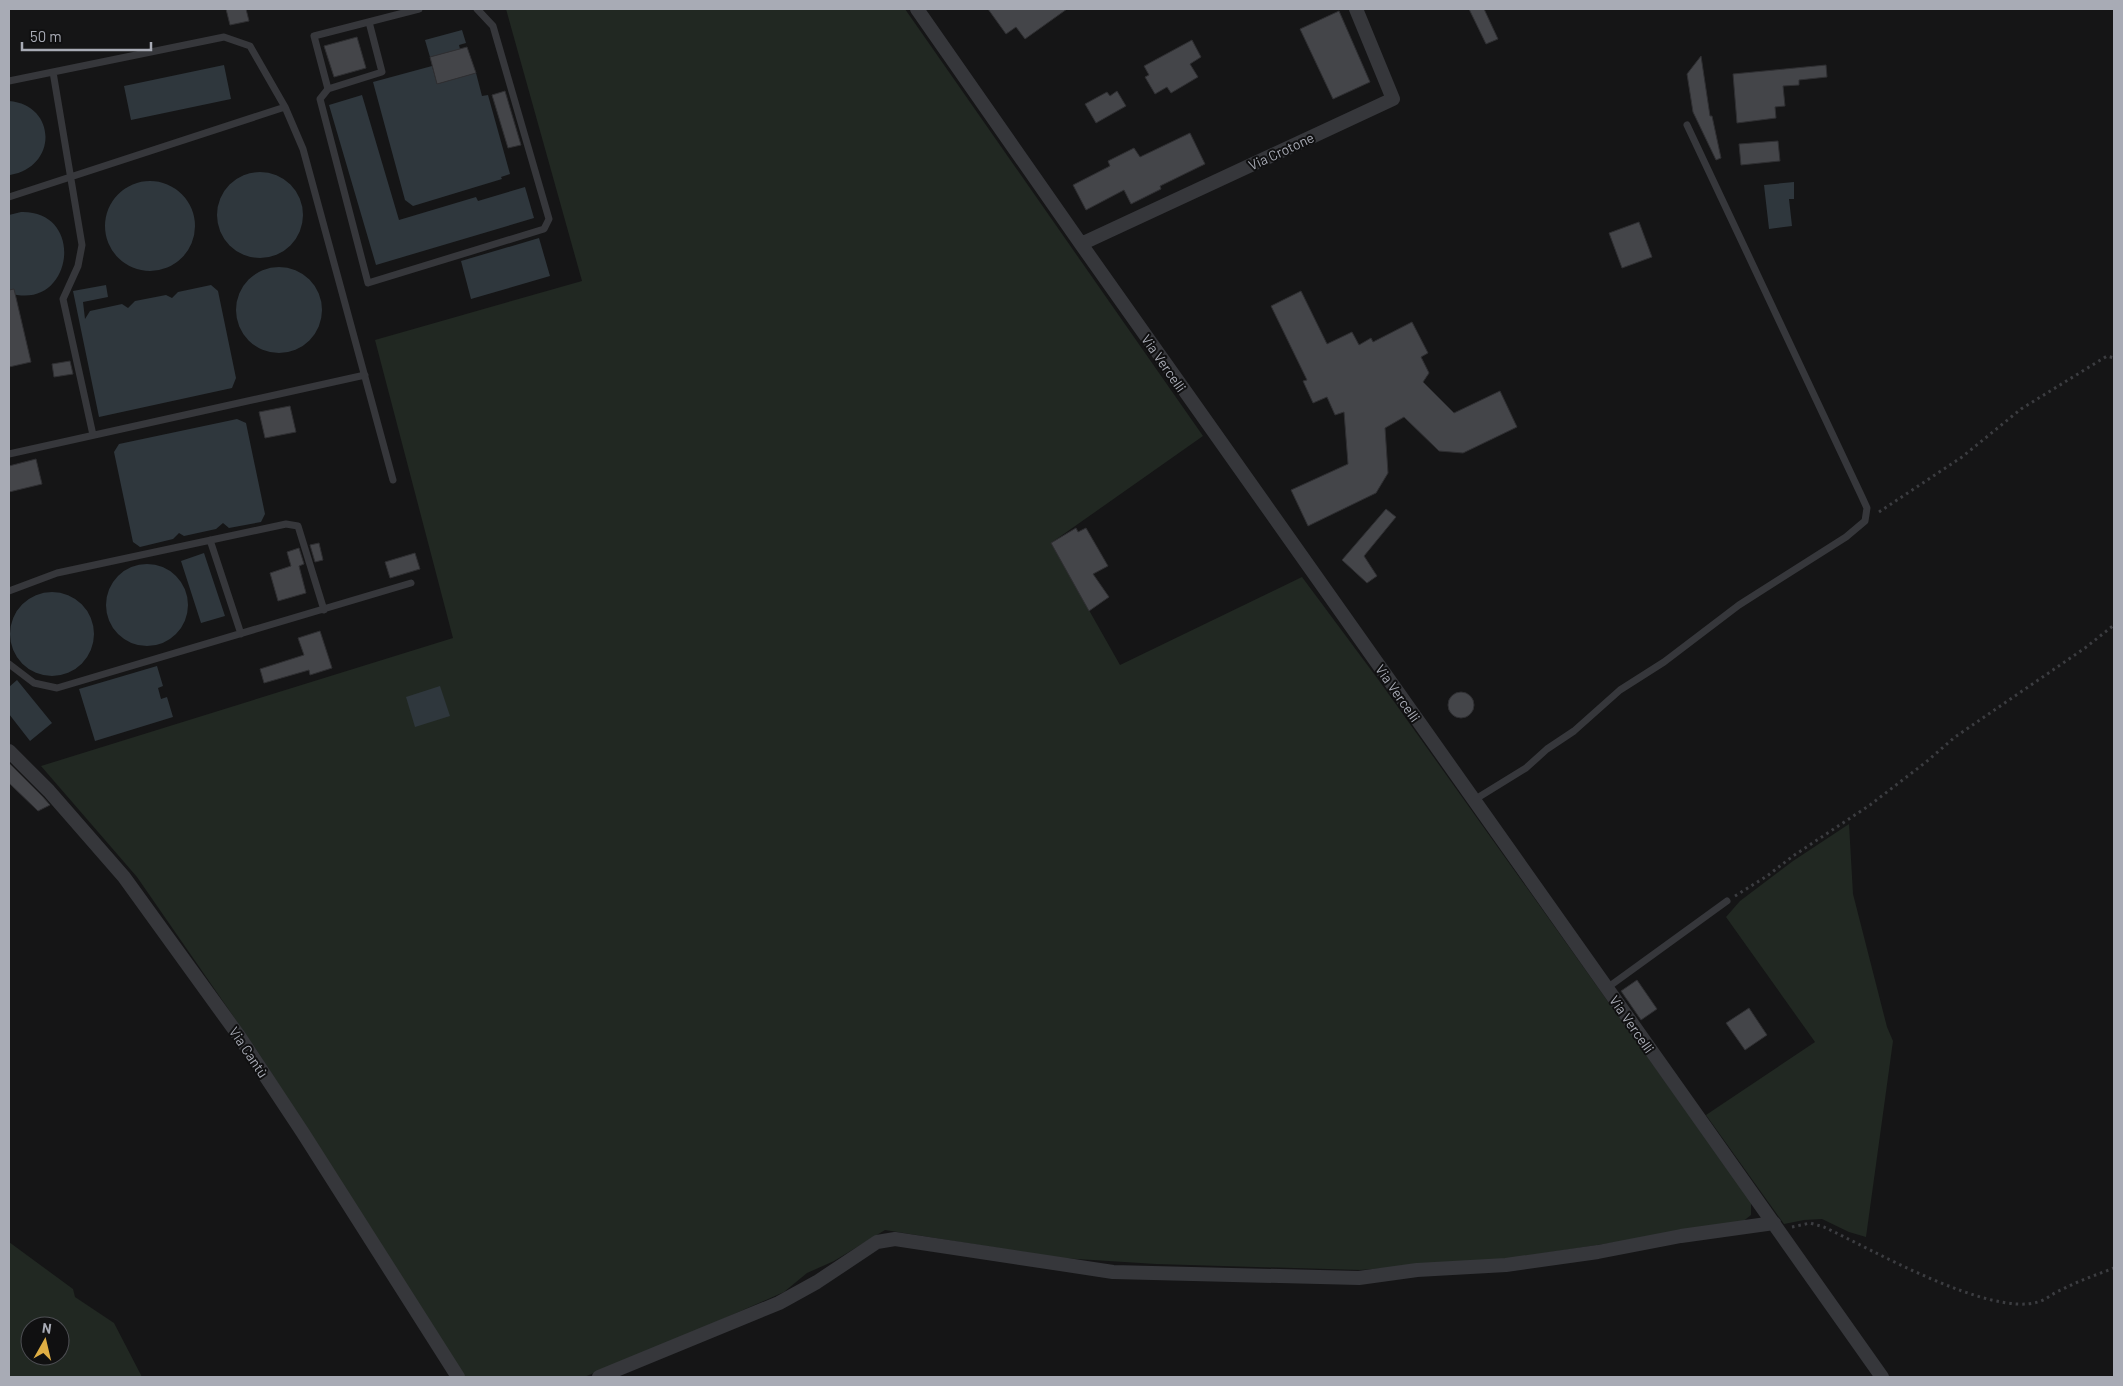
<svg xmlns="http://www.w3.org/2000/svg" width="2123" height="1386" font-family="Barlow,sans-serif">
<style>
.green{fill:#212822;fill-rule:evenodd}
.water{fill:#2f373d}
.building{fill:#444549;stroke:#2f2f32}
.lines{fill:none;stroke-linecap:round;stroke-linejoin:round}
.path{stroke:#3c3d41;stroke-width:3;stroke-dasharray:2.5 4;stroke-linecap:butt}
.lane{stroke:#36373b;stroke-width:7}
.street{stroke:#36373b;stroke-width:14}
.labels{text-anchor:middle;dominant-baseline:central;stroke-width:4;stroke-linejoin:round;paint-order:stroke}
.street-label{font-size:14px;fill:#a8abb5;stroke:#101011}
</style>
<rect width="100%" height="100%" fill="#151516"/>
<path class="green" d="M506 9H905L1203 436 1051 543 1120 665 1302 577 1380 682 1751 1202V1215L1741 1223 1506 1259 1360 1270 1156 1264 1061 1258 885 1230 834 1261 807 1273 784 1292 662 1346 584 1377H465L256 1049 137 877 41 766 453 638 375 340 582 281Z
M1849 824 1853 894 1887 1027 1893 1041 1866 1237 1849 1232 1822 1219 1804 1220 1784 1224 1706 1115 1815 1042 1726 917 1740 901 1793 861Z
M9 1242 73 1289 75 1297 114 1323 142 1377H9ZM30 1326H60V1356H30Z"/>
<path class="water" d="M462 30 466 43 459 45 460 49 430 57 425 40Z
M224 65 231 99 131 120 124 86Z
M432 66 437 84 476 73 482 96 488 95 510 174 501 177 502 179 413 206 405 200 373 82Z
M362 95 399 220 476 197 478 201 525 187 534 218 376 265 329 105Z
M9 101C57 105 58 167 10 175H9Z
M217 215a43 43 0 1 1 86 0a43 43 0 1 1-86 0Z
M105 226a45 45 0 1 1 90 0a45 45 0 1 1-90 0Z
M1794 182V199H1789L1792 226 1769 229 1764 185Z
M21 212C87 210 73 313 9 293V215Z
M539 238 550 276 471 299 461 261Z
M236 310a43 43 0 1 1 86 0a43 43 0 1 1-86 0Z
M106 285 108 297 83 302 85 319 90 311 122 304 128 308 135 301 166 295 172 298 178 292 211 285 218 291 236 378 232 388 99 417 73 291Z
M237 419 246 423 265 514 261 522 229 528 223 523 216 529 184 536 179 533 173 539 140 547 133 542 114 452 119 444Z
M204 553 225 616 201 623 181 561Z
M106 605a41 41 0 1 1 82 0a41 41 0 1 1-82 0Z
M10 634a42 42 0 1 1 84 0a42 42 0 1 1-84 0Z
M157 666 163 686 158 688 161 699 167 697 173 717 95 741 79 689Z
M17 680 52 723 30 741 9 714V687Z
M440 686 450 716 415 727 406 697Z"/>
<path class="building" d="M226 9H246L249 21 230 25Z
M988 9H1067L1025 39 1016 27 1006 34Z
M1469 9H1484L1498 39 1486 44Z
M1339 11 1370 82 1333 99 1300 29Z
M357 37 366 68 334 77 324 46Z
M1192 40 1201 57 1190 64 1198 77 1171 93 1167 87 1155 94 1145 77 1149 75 1144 66Z
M467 47 476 73 437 84 430 57Z
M1701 56 1710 116H1712L1721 158 1716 160 1693 112 1687 74Z
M1826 65 1827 77 1799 80V85L1783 86 1785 106 1775 107 1776 118 1737 123 1733 74Z
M505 91 521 145 508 148 492 95Z
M1117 91 1126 106 1096 123 1085 104 1107 92 1110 96Z
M1190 133 1205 164 1160 186 1161 189 1131 204 1124 190 1086 210 1073 185 1110 166 1108 161 1134 148 1140 157Z
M1778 141 1780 161 1741 165 1739 144Z
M1639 222 1652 257 1622 268 1609 233Z
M14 289 31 362 9 367V290Z
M1301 291 1327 344 1352 332 1359 345 1371 338 1373 342 1412 322 1428 353 1421 357 1429 373 1423 382 1454 413 1500 391 1517 427 1463 453 1439 451 1404 417 1385 428 1388 473 1376 493 1308 526 1291 490 1348 464 1344 412 1335 415 1327 397 1313 403 1303 381 1307 380 1271 306Z
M70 361 73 374 54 377 52 364Z
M290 406 296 432 265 438 259 412Z
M36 459 42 484 9 492V466Z
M1386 509 1396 517 1364 556 1377 576 1367 583 1342 560Z
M1076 528 1078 532 1086 528 1108 566 1093 574 1109 597 1089 611 1051 543Z
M319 543 323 560 315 562 310 545Z
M299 548 304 564 299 566 306 593 278 601 270 573 291 566 287 552Z
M415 553 420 569 390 578 385 562Z
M320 631 332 668 310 675 309 670 264 683 260 669 304 655 298 638Z
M1448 705a13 13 0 1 1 26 0a13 13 0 1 1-26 0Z
M9 763 43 797 50 805 38 811 9 783Z
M1637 980 1657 1009 1641 1020 1621 991Z
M1749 1008 1767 1035 1745 1050 1726 1023Z"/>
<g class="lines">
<path class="path" d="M1879 512 1962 457 2021 409 2107 356 2114 358
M1735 896 1767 876 1793 856 1870 805 1926 762 1955 737 2085 648 2114 625
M1792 1227 1810 1223 1824 1227C1871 1249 1989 1317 2038 1302 2046 1300 2053 1293 2061 1290 2078 1281 2096 1275 2114 1268"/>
<path class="lane" d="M419 9 314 36 328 89 320 99 368 283 544 229 549 219 493 26 477 9
M53 72 82 245 78 266 63 299 93 435
M9 81 224 37 250 46 285 107 303 149 393 480
M328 89 382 72 369 22
M9 197 285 107
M9 454 365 375
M210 540 241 634
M9 591 57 573 286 524 298 526 324 610
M9 664 34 683 57 688 411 583
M1474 800 1526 768 1547 749 1574 731 1620 690 1664 662 1739 605 1846 537 1865 521 1867 508 1862 497 1687 125
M1607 988 1727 901"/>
<path class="street" d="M917 9 1081 244 1882 1377
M1081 244 1393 99 1356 9
M9 751 49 791 124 877 239 1036 303 1133 458 1377
M599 1377 779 1303 817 1282 877 1242 895 1239 1113 1272 1359 1278 1417 1270 1506 1265 1598 1252 1681 1236 1774 1223"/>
</g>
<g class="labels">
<g class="street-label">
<text transform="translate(1281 151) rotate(-25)">Via Crotone</text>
<text transform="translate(1164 363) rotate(55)">Via Vercelli</text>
<text transform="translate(1398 693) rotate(55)">Via Vercelli</text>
<text transform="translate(1632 1024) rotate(55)">Via Vercelli</text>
<text transform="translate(249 1052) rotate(56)">Via Cantù</text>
</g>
</g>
<rect width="2123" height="1386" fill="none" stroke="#a8abb5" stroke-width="20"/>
<g transform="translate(45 1341) rotate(8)"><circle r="24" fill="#101011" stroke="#4d4e53"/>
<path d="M0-4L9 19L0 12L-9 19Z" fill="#dfae44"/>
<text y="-8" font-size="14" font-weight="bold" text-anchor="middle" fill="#a8abb5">N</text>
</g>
<path d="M22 42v8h129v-8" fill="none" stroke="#a8abb5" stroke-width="2.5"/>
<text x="30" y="42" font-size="15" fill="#a8abb5" stroke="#101011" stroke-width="4" paint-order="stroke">50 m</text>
</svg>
